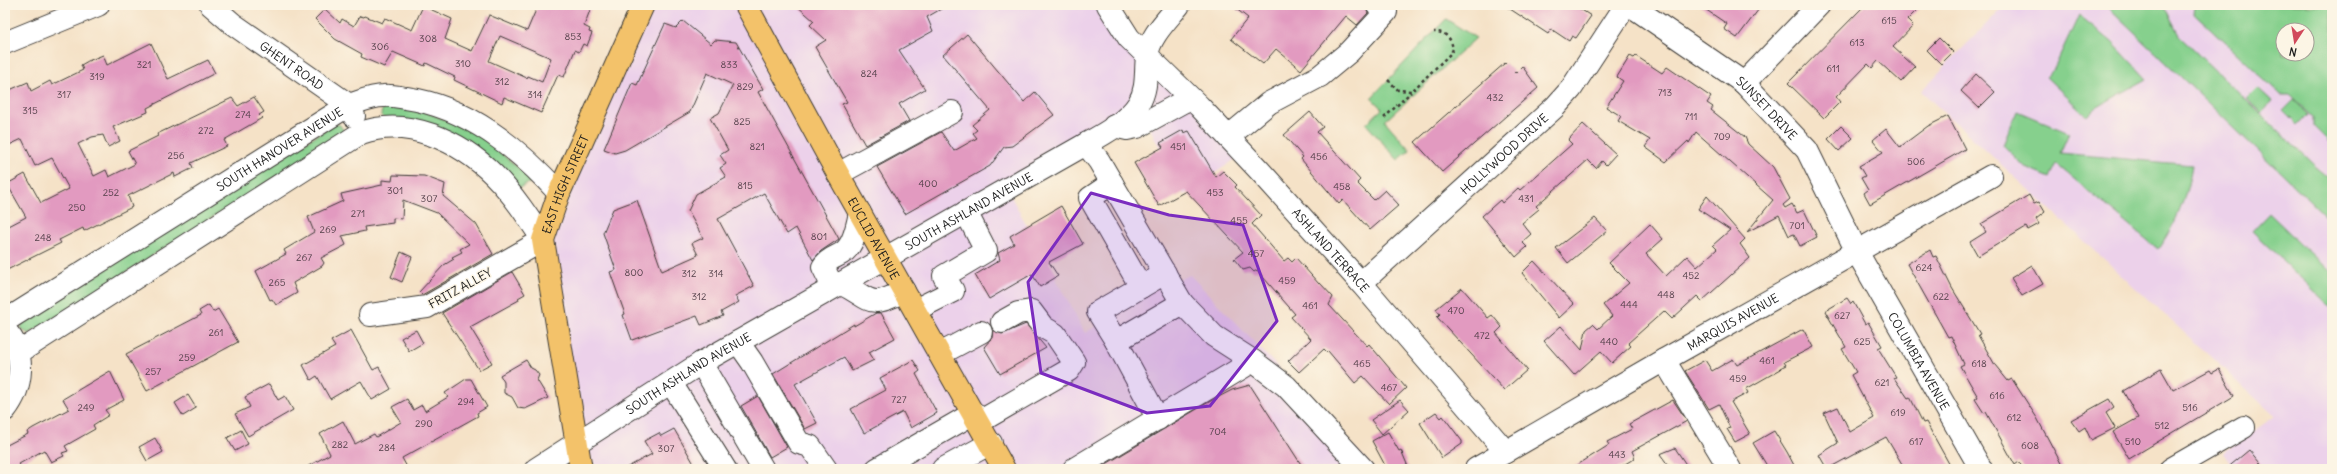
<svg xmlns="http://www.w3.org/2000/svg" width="2337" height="474" font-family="Delius,sans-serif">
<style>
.built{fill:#ecd1ea;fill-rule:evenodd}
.green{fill:#86d08d;stroke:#517654;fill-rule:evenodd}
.building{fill:#e29ac0;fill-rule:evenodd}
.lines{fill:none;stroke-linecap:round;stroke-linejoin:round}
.minor-casing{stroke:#3d3a36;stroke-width:24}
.major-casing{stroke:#3d3a36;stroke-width:24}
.path{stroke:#3d3a36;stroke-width:2.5;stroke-dasharray:3 3;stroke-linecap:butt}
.minor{stroke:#fff;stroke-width:22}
.major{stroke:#f3c26a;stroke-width:22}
.marked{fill:#7b2cbf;fill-opacity:0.2;stroke:#7b2cbf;stroke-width:3;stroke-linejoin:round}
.labels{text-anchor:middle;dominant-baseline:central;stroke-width:3;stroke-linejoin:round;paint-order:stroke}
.number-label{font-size:10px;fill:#4e3c45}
.street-label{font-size:12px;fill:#1c1c1c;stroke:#fcf5e5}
</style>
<rect width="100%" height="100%" fill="#fcf5e5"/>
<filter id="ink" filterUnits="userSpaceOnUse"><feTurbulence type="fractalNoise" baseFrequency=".025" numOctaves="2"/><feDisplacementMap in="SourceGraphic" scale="8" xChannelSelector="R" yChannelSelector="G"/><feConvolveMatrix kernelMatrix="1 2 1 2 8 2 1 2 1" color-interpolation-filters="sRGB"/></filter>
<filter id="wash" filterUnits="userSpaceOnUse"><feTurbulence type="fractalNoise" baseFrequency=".012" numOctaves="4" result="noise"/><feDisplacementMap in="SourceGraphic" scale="16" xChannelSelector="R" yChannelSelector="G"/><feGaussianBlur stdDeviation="0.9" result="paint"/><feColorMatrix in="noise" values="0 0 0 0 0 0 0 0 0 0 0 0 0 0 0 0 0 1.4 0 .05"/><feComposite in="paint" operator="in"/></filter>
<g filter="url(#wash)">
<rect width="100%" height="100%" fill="#f5e2c7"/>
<path class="built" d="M643 5H1108L1244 153 1184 195 1138 105 1007 189 1085 333 1159 287 1190 275 1375 469H903L896 457 877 469H581L546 256Z
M2005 5H2332V469H2234L2223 453 2275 416 1921 91ZM2283 30H2307V54H2283Z"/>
<path class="green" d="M2106 5H2163L2180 37 2315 166 2332 180V222Z
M2195 5H2332V145L2313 126V117L2290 95H2281L2194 13ZM2283 30H2307V54H2283Z
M2079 15 2112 42 2147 79 2095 108 2087 116 2046 77 2054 69Z
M1446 19 1476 38 1385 121 1410 150 1398 160 1366 124 1382 109 1371 98Z
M2258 88 2273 102 2261 113 2247 99Z
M2294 100 2308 114 2297 125 2283 111Z
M403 103 474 131 528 176 531 182 517 189 385 119 381 115 382 110 386 106Z
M2017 111 2069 133 2060 153 2192 165C2187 196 2177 223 2158 249L2056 164 2050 178 2026 168 2003 145Z
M334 124 340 125 345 133 29 334 22 330 21 326 23 322Z
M2269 213 2332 274V308L2252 231Z"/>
<g id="blocks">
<path class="building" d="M538 5H592L584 26 590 29 589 32 592 33 587 46 583 44 579 52 575 50 564 77 558 75 541 113 504 97 502 103 454 80 455 77 426 63 425 66 393 52 384 67 361 57 362 54 335 39 315 19 325 9 340 23 342 19 354 26 360 16 364 17 365 16 382 23 385 18 412 30 423 6 452 19 445 39 472 51 489 15 527 31ZM500 36 551 58 542 82 528 76 527 78 489 61Z
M796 5H948L927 17 933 31 899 50 925 89 899 104 909 121 865 145 842 104 847 102 815 47 826 40 810 25 814 21Z
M1231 5H1365L1368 13 1357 25 1346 16 1301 70 1276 49 1263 64 1231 39 1248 18Z
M1504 5H1574L1591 16 1576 38 1572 36 1569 41 1551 29 1548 34Z
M1699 5H1762L1737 38 1724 29 1727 24Z
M1865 5H1922L1907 20 1913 26 1893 47 1915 67 1901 82 1878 61 1872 68 1868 64 1836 97 1840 102 1824 118 1788 83Z
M683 21 711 44 715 40 736 42 763 89 758 92 839 239 821 251 813 260 796 228 787 234 764 193 718 219 754 286 735 296 739 302 721 312 723 316 701 325 697 316 632 340 623 315 625 314 610 272 616 270 603 233 613 209 637 200 662 271 698 255 692 243 703 238 688 211 696 194 726 177 720 168 726 164 720 155 728 150 710 118 719 113 733 85 707 73 690 112 625 150 615 153 604 149 632 83 637 85 665 24 676 28Z
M967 34 1024 102 1035 92 1054 115 1012 146 1004 147 990 166 905 214 877 167 941 132 954 151 977 138 973 133 977 130 972 125 990 110 943 55Z
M1939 38 1953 52 1941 64 1927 50Z
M151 43 168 79 208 60 215 73 147 108 148 112 113 127 120 141 108 147 103 135 92 137 78 144 94 176 106 170 109 177 135 164 128 151 158 136 157 134 232 98 238 106 254 97 264 112 259 115 262 118 224 140 227 146 191 163 193 168 175 177 174 173 128 196 132 207 84 231 83 228 59 240 61 243 5 271V228L26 217 7 184 25 174 41 203 69 189 52 158 35 166 22 139 5 147V92L28 82 31 91 50 81 52 85 83 70 81 65 88 61 103 55 107 65Z
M1630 56 1634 58 1636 56 1662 73 1667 67 1711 97 1707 103 1713 107 1711 110 1745 137 1748 144 1773 167 1790 199 1783 205 1785 208 1792 204 1797 213 1804 210 1817 237 1800 246 1794 234 1789 236 1779 215 1747 232 1773 200 1696 132 1689 143 1688 141 1666 162 1645 147 1650 140 1618 121 1621 116 1606 107 1623 81 1617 77Z
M1505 63 1515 73 1522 66 1538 88 1442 172 1415 142Z
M1976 74 1995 92 1979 108 1961 91Z
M1310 112 1323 127 1317 132 1360 180 1357 183 1374 200 1385 190 1399 205 1370 230 1343 200 1339 204 1301 159 1303 157 1284 135Z
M1948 116 1965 149 1870 204 1864 193 1868 190 1861 178 1865 176 1859 166 1883 152 1873 140 1886 129 1900 147 1928 126Z
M1583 124 1616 154 1606 165 1602 161 1596 168 1588 160 1536 206 1539 209 1522 223 1531 234 1522 242 1527 247 1516 257 1482 216 1500 200 1502 203 1518 188 1520 190 1545 168 1572 144 1568 140Z
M1841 126 1853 138 1839 151 1828 139Z
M1183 130 1184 133 1189 131 1216 177 1223 171 1237 185 1235 187 1261 215 1252 224 1284 261 1288 258 1292 262 1296 258 1319 284 1320 283 1333 297 1329 305 1367 346 1369 344 1406 388 1389 404 1363 376 1355 383 1328 351 1327 352 1324 349 1299 372 1288 361 1311 339 1291 317 1295 314 1257 270 1254 272 1250 268 1243 270 1234 259 1243 252 1186 191 1159 206 1134 163 1163 147 1160 143Z
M393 175 424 176 445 184 443 196 476 224 493 254 422 295 419 292 444 265 454 259 452 257 462 252 460 249 469 244 437 213 403 200 402 219 393 218V223L364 227 365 231 342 236 346 245 321 258 324 263 322 266 293 283 297 293 276 305 272 299 270 300 256 271 286 254 284 250 314 232 308 217 343 201 341 194 382 185V180L392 181Z
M2029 195 2034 204 2039 202 2045 212 2036 219 2039 224 2028 230 2026 227 1978 256 1970 242 1986 232 1981 224Z
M1707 196 1745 239 1740 244 1750 258 1702 301 1697 296 1672 319 1664 311 1628 343 1631 346 1612 363 1601 351 1574 375 1544 341 1561 326 1582 350 1586 330 1593 324 1598 329 1612 316 1603 305 1629 283 1609 263 1650 224 1663 239 1646 254 1666 276 1687 256 1697 267 1717 249 1713 245 1730 230 1698 209Z
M1061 206 1083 244 1049 262 1058 276 1040 287 1032 274 989 299 975 275 1000 260 998 253 1014 244 1010 236Z
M1595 218 1607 231 1568 263 1556 248Z
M1930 250 1933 257 1936 256 1952 288 1980 334 1978 335 1995 365 2008 381 2012 379 2037 418 2064 469H2023L2019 462 2015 465 1986 412 1984 413 1975 399 1978 397 1960 366 1964 364 1951 336 1948 337 1907 264Z
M401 252 412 257 402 282 391 277Z
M1534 261 1574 304 1559 318 1522 273Z
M2032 265 2043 284 2022 296 2011 278Z
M512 272 525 294 518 298 519 300 470 327 492 363 479 370 442 313Z
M1462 288 1488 318 1492 315 1502 327 1496 333 1527 370 1504 390 1437 317 1440 314 1436 309Z
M1847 298 1851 304 1853 302 1865 324 1868 322 1882 346 1878 348 1896 377 1894 378 1908 398 1910 397 1923 423 1926 422 1952 469H1905L1886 437 1827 469 1819 455 1838 443 1824 413 1838 407 1850 432 1874 418 1851 375 1856 372 1842 349 1846 347 1825 311Z
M209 305 213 312 218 309 238 342 147 391 126 354 201 315 199 311Z
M876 313H881L895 338 869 352 874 360 852 371 844 357 795 384 817 423 805 429 773 374 854 324V326Z
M1026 324 1046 348 1000 374 984 347 992 338 993 330 1002 334Z
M1803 329 1813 347 1784 362 1786 365 1780 368 1781 369 1746 389 1748 393 1731 402 1750 434 1735 442 1727 429 1730 428 1719 404 1709 409 1685 371 1705 360 1712 371 1733 359 1737 365Z
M351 330 373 370 379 367 391 389 372 400 361 381 330 399 317 376 311 380 303 365 335 347 331 341Z
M416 330 423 343 409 351 401 338Z
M526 360 531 368 535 370 539 375 537 380 548 398 525 409 518 408 512 397 504 393V382L500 375Z
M913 360 920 371 916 374 937 413 911 428 903 412 864 433 851 409 886 390 880 378Z
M2161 369 2173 390 2210 370 2212 373 2219 369 2234 396 2129 459 2113 432 2138 418 2123 391Z
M110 371 124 400 105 410 109 415 93 425 95 429 65 446 68 451 62 453 64 456 51 462 44 450 19 464 23 469H5V441L7 445 28 434 27 432 33 428 69 409 63 399Z
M466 379H471L487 407 477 413 478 416 402 458 408 469H303L330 454 320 434 343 421 355 444 374 434 376 437 401 422 392 407 407 399 413 410 422 405 425 411 448 397 445 393Z
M269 384 278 400 285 396 293 410 248 436 235 414 250 407 245 397Z
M1250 385 1304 469H1098L1207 403 1232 390Z
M188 395 196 408 183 416 175 403Z
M758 396 787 447 770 457 741 406Z
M2109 399 2114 407 2106 413 2115 428 2091 440 2085 427 2079 431 2071 420Z
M1400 400 1409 410 1382 434 1371 420Z
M1673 400 1687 421 1632 451 1635 458 1617 469H1571L1609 445 1607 442 1632 429 1629 424Z
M1436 412 1441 418 1443 416 1462 441V444L1442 458 1420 423Z
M674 429 697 469H624L652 454 644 441 659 433 661 436Z
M241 430 248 444 235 451 227 438Z
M1774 431 1787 452 1796 469H1769L1753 443Z
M1388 432 1399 451 1401 450 1409 469H1387L1372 441Z
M155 438 163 452 147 461 139 447Z
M1675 448 1689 469H1671L1660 454Z
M2249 450 2265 469H2226L2243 455Z"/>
</g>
</g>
<g filter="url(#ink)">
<use href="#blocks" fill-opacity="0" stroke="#3d3a36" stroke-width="1"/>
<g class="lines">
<g class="minor-casing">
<g id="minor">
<path id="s1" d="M211 5 233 24 349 105 354 116"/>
<path id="s2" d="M1108 5 1129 38 1199 106 1260 171 1361 283 1506 452"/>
<path id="s3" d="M1630 5 1744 83 1807 150 1857 252 1981 469"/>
<path d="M5 43 98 5"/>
<path d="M1744 83 1819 5"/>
<path d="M1114 126 1127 129 1137 127 1190 98"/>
<path d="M1228 137 1269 103 1320 76 1349 52 1386 12 1377 5"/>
<path d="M1086 144 1099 161 1182 303"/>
<path d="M838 174 952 112"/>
<path d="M1112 183 1090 198 1141 287 1165 273"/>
<path d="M840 283C873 299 867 310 904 291"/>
<path id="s4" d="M1361 283 1555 107 1571 89 1626 5"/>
<path d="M833 287 823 267C830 256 837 258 845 251 855 242 857 225 860 213"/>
<path d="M915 310 953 291 944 276 986 251 966 212"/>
<path id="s5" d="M5 321 349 105C361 101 372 96 384 96 391 95 399 97 406 98 468 107 518 148 559 193"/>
<path d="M5 330C27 353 23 387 5 410"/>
<path d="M1116 341 1098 312 1141 287"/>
<path d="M738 342 752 362 799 443 810 446 826 469"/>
<path d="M18 353 361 133C407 116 460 141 494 175 513 194 528 217 543 240L427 307 370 315"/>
<path d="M940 354 981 332"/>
<path d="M1664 360 1730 469"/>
<path d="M701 363 763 469"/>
<path d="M671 383 725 469"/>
<path d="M1158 419 1116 341 1125 336 1182 303 1214 336 1253 361"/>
<path d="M979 422 1069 370 1074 362 1055 334 1043 327 1031 311 1018 313 1002 322"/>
<path id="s6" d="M536 469 701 363 1086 144C1104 134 1128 121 1139 103 1148 87 1145 73 1147 56 1149 37 1168 19 1179 5"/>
<path d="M877 469 974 413"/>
<path d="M943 469 991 443"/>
<path d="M1074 469 1253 361 1286 386 1363 469"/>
<path id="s7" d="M1476 469 1664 360 1991 176"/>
<path d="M2171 469 2244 427"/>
</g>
</g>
<g class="major-casing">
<g id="major">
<path id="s8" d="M746 5 838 174 1004 469"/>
<path id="s9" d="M581 469 543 240 559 193 643 5"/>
</g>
</g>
<path class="path" d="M1388 80 1398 90 1412 91 1451 53 1453 49C1451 37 1445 32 1434 32
M1384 118 1411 92"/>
<use href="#minor" class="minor"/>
<use href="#major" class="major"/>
</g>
</g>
<path class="marked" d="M1091 193 1169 215 1243 225 1277 321 1210 406 1147 413 1041 373 1028 282Z"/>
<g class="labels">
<g class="number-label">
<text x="1889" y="20">615</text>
<text x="573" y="36">853</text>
<text x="428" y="38">308</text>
<text x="1857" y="42">613</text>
<text x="380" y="46">306</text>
<text x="463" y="63">310</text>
<text x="144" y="64">321</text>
<text x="729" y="64">833</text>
<text x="1833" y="68">611</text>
<text x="869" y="73">824</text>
<text x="97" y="76">319</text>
<text x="502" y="81">312</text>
<text x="745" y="86">829</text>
<text x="1665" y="92">713</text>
<text x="64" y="94">317</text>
<text x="535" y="94">314</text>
<text x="1495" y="97">432</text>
<text x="30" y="110">315</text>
<text x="243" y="114">274</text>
<text x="1691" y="116">711</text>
<text x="742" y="121">825</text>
<text x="206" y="130">272</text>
<text x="1722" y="136">709</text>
<text x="757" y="146">821</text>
<text x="1178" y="146">451</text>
<text x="176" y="155">256</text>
<text x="1319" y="156">456</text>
<text x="1916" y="161">506</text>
<text x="928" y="183">400</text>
<text x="745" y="185">815</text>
<text x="1342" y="186">458</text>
<text x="395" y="190">301</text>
<text x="111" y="192">252</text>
<text x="1215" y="192">453</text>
<text x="429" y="198">307</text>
<text x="1526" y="198">431</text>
<text x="77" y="207">250</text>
<text x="358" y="213">271</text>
<text x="1239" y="220">455</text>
<text x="1797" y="225">701</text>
<text x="328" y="229">269</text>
<text x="819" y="236">801</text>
<text x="43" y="237">248</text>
<text x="1256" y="253">457</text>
<text x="304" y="257">267</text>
<text x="1924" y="267">624</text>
<text x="634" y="272">800</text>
<text x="689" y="273">312</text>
<text x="716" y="273">314</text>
<text x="1691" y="275">452</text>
<text x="1287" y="280">459</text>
<text x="277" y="282">265</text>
<text x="1666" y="294">448</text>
<text x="699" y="296">312</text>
<text x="1941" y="296">622</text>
<text x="1629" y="304">444</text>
<text x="1310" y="305">461</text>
<text x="1456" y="310">470</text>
<text x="1842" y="315">627</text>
<text x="216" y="332">261</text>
<text x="1482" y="335">472</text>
<text x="1609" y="341">440</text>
<text x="1862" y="341">625</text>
<text x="187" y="357">259</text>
<text x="1767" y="360">461</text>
<text x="1362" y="363">465</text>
<text x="1979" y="363">618</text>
<text x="153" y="371">257</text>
<text x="1738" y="378">459</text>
<text x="1882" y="382">621</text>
<text x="1389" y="387">467</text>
<text x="1997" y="395">616</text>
<text x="899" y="399">727</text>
<text x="466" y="401">294</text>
<text x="86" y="407">249</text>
<text x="2190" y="407">516</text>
<text x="1898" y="412">619</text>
<text x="2014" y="417">612</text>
<text x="424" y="423">290</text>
<text x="2162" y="425">512</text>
<text x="1218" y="431">704</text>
<text x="1916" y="441">617</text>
<text x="2133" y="441">510</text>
<text x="340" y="444">282</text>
<text x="2030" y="445">608</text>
<text x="387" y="447">284</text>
<text x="666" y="448">307</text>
<text x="1617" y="454">443</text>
</g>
<g class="street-label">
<text stroke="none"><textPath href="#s1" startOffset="101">GHENT ROAD</textPath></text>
<text stroke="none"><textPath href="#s3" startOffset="172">SUNSET DRIVE</textPath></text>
<text stroke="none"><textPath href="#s5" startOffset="324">SOUTH HANOVER AVENUE</textPath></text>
<text stroke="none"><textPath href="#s4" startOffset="193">HOLLYWOOD DRIVE</textPath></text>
<text stroke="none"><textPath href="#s9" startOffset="292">EAST HIGH STREET</textPath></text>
<text stroke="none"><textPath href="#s6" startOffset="504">SOUTH ASHLAND AVENUE</textPath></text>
<text stroke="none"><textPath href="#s8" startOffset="266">EUCLID AVENUE</textPath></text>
<text stroke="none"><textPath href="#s2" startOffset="332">ASHLAND TERRACE</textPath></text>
<text transform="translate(460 288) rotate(-29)">FRITZ ALLEY</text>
<text stroke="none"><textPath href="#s7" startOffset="296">MARQUIS AVENUE</textPath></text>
<text stroke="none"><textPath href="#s3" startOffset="469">COLUMBIA AVENUE</textPath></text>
<text stroke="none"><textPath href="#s6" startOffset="180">SOUTH ASHLAND AVENUE</textPath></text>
</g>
</g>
<rect width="2337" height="474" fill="none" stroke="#fcf5e5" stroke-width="20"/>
<g transform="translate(2295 42) rotate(192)"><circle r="19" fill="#fcf5e5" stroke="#a29e95"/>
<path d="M0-3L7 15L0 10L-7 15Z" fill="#d1495b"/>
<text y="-6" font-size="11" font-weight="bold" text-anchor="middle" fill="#1c1c1c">N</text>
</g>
</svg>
